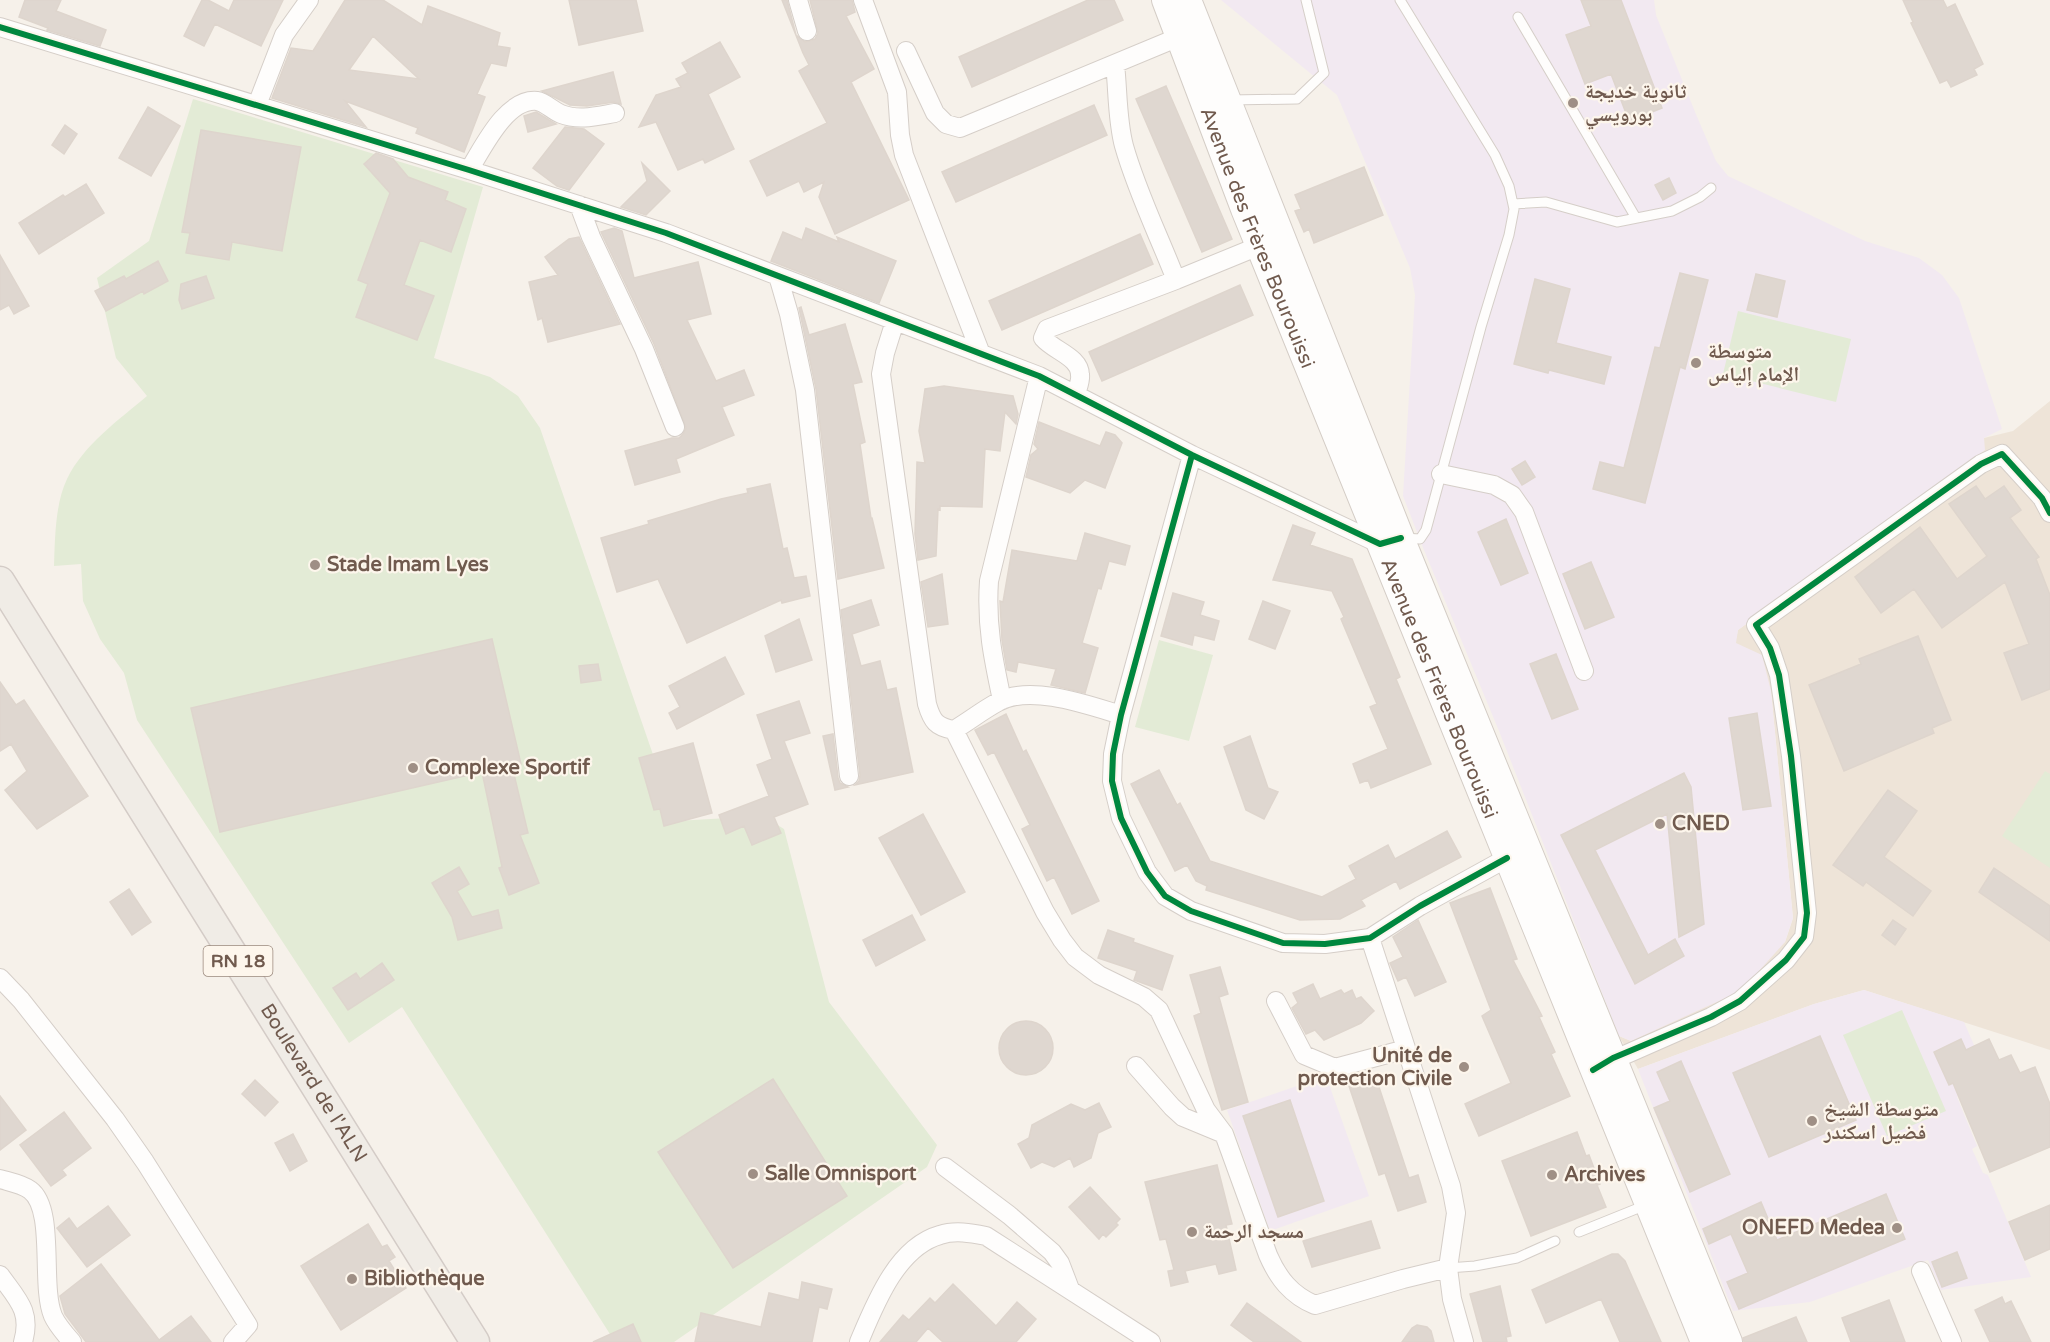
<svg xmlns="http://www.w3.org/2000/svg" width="2050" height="1342" font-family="'Varela Round','Noto Naskh Arabic',sans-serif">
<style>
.residential{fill:#eee4d8}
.education{fill:#f2e9f1}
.green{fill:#e3ebd6}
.building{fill:#dfd7d0;stroke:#ded5cd;stroke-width:1.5;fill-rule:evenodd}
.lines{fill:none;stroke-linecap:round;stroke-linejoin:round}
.lane-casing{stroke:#d5cec8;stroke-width:11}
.street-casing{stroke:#d5cec8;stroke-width:20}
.secondary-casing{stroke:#d4cdc6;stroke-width:28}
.primary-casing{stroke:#d4ccc7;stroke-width:31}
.lane{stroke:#fefdfc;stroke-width:9}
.street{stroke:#fefdfc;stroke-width:18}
.secondary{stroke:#fefdfc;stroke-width:26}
.primary{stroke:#f0ece6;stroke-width:28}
.cycleway-casing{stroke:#fdf6ec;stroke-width:10}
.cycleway{stroke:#00873e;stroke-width:6}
.poi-dot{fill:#9f8f85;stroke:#fdf6ec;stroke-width:2}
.labels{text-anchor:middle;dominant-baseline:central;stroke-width:4.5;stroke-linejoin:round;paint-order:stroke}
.shield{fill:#fdf6ec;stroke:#9a897d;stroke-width:1.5}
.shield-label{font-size:18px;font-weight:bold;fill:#705a4e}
.poi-label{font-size:20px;font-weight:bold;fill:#705a4e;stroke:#fdf6ec;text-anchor:start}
.street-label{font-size:20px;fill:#705a4e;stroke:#fdf6ec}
</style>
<rect width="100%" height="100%" fill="#f6f1ea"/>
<path class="residential" d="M2050 401V1050L1864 990 1814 1004 1638 1069 1619 1036 1631 1041 1785 942 1793 918 1771 691 1735 643 1738 630 1984 450V438L2013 431Z"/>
<path class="education" d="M1221 0H1654L1656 15 1695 112 1716 161 1728 176 1865 241 1919 258 1942 275 1959 298 2002 429 1984 438 1985 450 1738 630 1736 643 1762 655 1771 691 1793 918 1785 942 1741 991 1631 1041 1619 1036 1499 731 1424 550 1403 496 1415 295 1410 268 1337 95Z
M1864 990 1964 1022 1990 1082 1957 1097 1977 1146 1972 1149 1983 1173 1988 1175 2031 1277 1941 1290 1928 1260 1810 1302 1733 1311 1638 1069 1814 1004Z
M1326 1076 1369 1196 1270 1231 1227 1110Z"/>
<path class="green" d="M193 99 483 187 434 358 490 377 518 396 540 428 676 821 763 816 784 829 829 1002 937 1145 927 1167 674 1342H615L402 1007 349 1043 137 720 124 673 100 639 83 601 81 564 54 566C55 539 55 504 67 479 84 444 119 420 147 396L116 358 97 278 149 241Z
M1738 311 1851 339 1836 402 1723 374Z
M1159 640 1213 655 1189 741 1135 727Z
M2045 771 2050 774V868L2002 836Z
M1902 1010 1946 1111 1887 1136 1843 1035Z"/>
<path class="building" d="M25 0H61L56 11 106 30 100 46 47 30 48 28 19 17Z
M202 0H208L229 11 234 0H283L261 46 215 24 204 46 184 36Z
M345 0H383L422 25 428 6 500 33 497 46 510 48 506 66 491 63 477 94 485 97 464 152 416 133 418 128 345 101 366 127 272 98 291 48 313 51ZM373 36 419 79 349 70Z
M569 0H636L643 31 579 45Z
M782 0H787L796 35 805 42 815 39 818 33 810 0H852L855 12 846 16 874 69 851 82 909 200 835 234 819 197 824 182 804 192 799 181 767 196 750 161 827 123 799 71 809 65 803 53Z
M1088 0H1114L1123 20 972 87 959 57Z
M1581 0H1621L1662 108 1629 121 1611 74 1585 84 1566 35 1591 26Z
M1903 0H1943L1947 8 1955 4 1983 64 1974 69 1977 75 1951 87 1947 80 1940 83 1911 23 1913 22Z
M720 42 740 77 708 94 734 149 705 163 703 159 678 170 656 122 639 127 656 95 681 87 676 79 688 73 682 63Z
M613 72 621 104 614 102 587 106 570 105 542 91Z
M1166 86 1232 239 1202 252 1136 99Z
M1094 105 1107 135 956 202 942 172Z
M148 107 180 126 151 176 119 158Z
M536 112 549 120 556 124 528 132 524 116Z
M65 125 77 134 64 154 52 145Z
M565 127 584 129 604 144 569 190 557 186 533 168Z
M201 130 301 147 282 251 232 242 229 260 186 253 190 233 182 232Z
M376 153 393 159 408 177 448 192 445 200 466 209 451 252 420 240 404 285 434 296 417 340 356 317 368 284 358 280 390 193 364 164Z
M642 163 670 191 646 215 621 207 647 181Z
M1364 167 1383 215 1314 243 1309 229 1304 232 1295 211 1301 209 1295 195Z
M1669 178 1676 193 1663 200 1655 185Z
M86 184 104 213 39 254 19 223 63 195 65 197Z
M614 228 622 231 634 278 698 262 711 314 687 320 716 381 744 370 754 395 722 407 734 435 676 459 680 472 635 485 625 451 672 438H679L683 434 686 428 654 344 601 232Z
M806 228 839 242 837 237 896 261 879 303 771 261 783 232 802 240Z
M1140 234 1153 264 1002 330 989 301Z
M579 237 620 324 548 342 542 318 538 320 529 282 558 275 545 257 569 239Z
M0 255 29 306 14 314 9 305 0 310Z
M158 261 168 281 144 294 143 291 106 311 95 291 124 276 126 279Z
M1680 273 1708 280 1685 369 1680 367 1645 503 1593 489 1600 462 1624 468 1655 347 1660 348Z
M1756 274 1785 281 1777 317 1747 310Z
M206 276 214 298 182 309 179 300 181 284Z
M1535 279 1570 289 1556 343 1611 357 1604 384 1549 370 1548 373 1514 364Z
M1240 285 1253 315 1102 381 1089 352Z
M801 307 809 335 845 324 862 382 853 384 865 442 860 444 871 518H872L884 568 838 579 816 389 799 308Z
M944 386 1013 396 1018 414 1016 424 1005 412 1000 451 985 449 982 507 940 506V510L938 509 936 556 918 560 915 534 917 462 925 463 919 431 925 389Z
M1039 422 1100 446 1106 432 1115 435 1122 443 1105 488 1085 480 1070 493 1026 477 1031 455 1038 449 1034 444Z
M1525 461 1535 477 1522 485 1512 469Z
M770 484 783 549 787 548 794 578 806 576 810 596 782 603 781 600 687 643 658 579 617 592 601 538 649 524 648 521 721 499 748 493 747 489Z
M1976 486 1985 499 2004 486 2021 510 2010 518 2039 557 2036 559 2050 595V689L2022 700 2004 653 2029 644 2005 582 1942 628 1914 589 1881 613 1855 577 1920 527 1957 579 1987 556 1949 504Z
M1506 519 1528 573 1501 585 1478 532Z
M1293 525 1315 533 1310 545 1352 559 1400 677 1396 679 1431 764 1371 788 1368 780 1360 783 1353 764 1388 749 1370 707 1377 704 1341 619 1344 617 1332 591 1273 580Z
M1085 533 1130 546 1125 565 1109 561 1101 589 1098 588 1082 643 1098 648 1085 693 1051 685 1056 669 1018 662 1016 672 1007 670 1002 640 1000 601 1003 602 1012 550 1077 561Z
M1591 562 1614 617 1585 629 1563 574Z
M942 574 948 624 928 627 921 582Z
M1173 593 1204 602 1200 615 1219 621 1214 640 1194 635 1192 645 1161 636Z
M871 600 879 625 852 634 861 666 880 661 887 690 896 688 913 772 855 785 859 781 860 775 841 610Z
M1263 601 1290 611 1275 649 1249 639Z
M799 619 812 660 776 672 765 636Z
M1918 636 1951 720 1932 728 1934 733 1844 771 1809 685 1861 664 1859 659Z
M492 639 521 764 512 766 528 833 520 835 539 883 509 895 499 868 502 867 482 772 220 832 191 708Z
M1556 654 1578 709 1552 719 1530 664Z
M725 657 744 694 677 729 669 713 680 707 669 686Z
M598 664 601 680 581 683 579 666Z
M0 682 16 705 24 700 88 796 37 829 5 790 27 771 11 744 0 751Z
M799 701 810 733 784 741 808 804 774 817 781 833 752 845 744 826 726 834 719 815 769 796 757 765 772 759 757 715Z
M1757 713 1771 806 1743 810 1729 718Z
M1006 714 1023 752 1026 750 1099 901 1072 914 1054 877 1047 881 1022 829 1030 825 994 752 988 755 975 730Z
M833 734 838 778 840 783 848 787 835 790 823 736Z
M1250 736 1268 788 1278 792 1264 819 1246 810 1224 747Z
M693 743 712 813 664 826 660 809 654 810 639 758Z
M1159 770 1177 805 1180 803 1210 861 1322 897 1356 879 1349 866 1388 845 1395 859 1447 831 1461 857 1400 889 1396 881 1361 900 1365 906 1340 919 1300 920 1206 890 1207 886 1196 881 1187 865 1175 871 1131 784Z
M1684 773 1691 787 1704 924 1679 937 1667 814 1595 850 1648 955 1675 939 1684 956 1635 984 1561 835Z
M1888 790 1917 811 1884 857 1931 891 1913 916 1866 882 1863 886 1833 865Z
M923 814 965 892 921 915 879 838Z
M459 867 469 884 457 891 472 917 498 910 502 928 458 940 452 917 432 883Z
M1994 868 2050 906V941L1979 892Z
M1490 888 1517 959 1513 960 1542 1016 1539 1017 1555 1052 1551 1054 1570 1096 1479 1136 1465 1104 1511 1083 1482 1016 1491 1010 1450 903Z
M129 889 151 922 132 935 110 902Z
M912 915 925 940 876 966 863 940Z
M1418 920 1446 982 1415 996 1406 977 1398 981 1390 963 1403 957 1393 937Z
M1893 920 1906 929 1895 945 1882 935Z
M1108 930 1134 939 1133 942 1173 956 1162 990 1134 980 1137 971 1098 958Z
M382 963 394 980 348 1010 333 988 356 973 360 979Z
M1220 967 1228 994 1219 997 1248 1102 1222 1110 1194 1016 1201 1013 1190 975Z
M1313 984 1320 999 1341 990 1344 994 1352 990 1356 999 1361 997 1374 1011 1361 1023 1324 1040 1315 1030 1306 1034 1292 1008 1298 1003 1293 993Z
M999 1048a27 27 0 1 1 54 0a27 27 0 1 1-54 0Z
M1820 1036 1856 1120 1769 1157 1733 1073Z
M1961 1039 1966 1050 1989 1039 1999 1060 2011 1055 2020 1073 2035 1067 2050 1104V1147L1990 1172 1953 1083 1949 1085 1934 1052Z
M1681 1061 1730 1174 1690 1192 1654 1108 1670 1101 1657 1072Z
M1375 1075 1409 1178 1418 1175 1426 1202 1398 1211 1385 1173 1379 1175 1348 1083Z
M773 1079 847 1196 733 1268 658 1152Z
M255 1080 278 1102 265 1116 242 1094Z
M0 1096 26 1130 0 1150Z
M1290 1100 1324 1201 1278 1217 1243 1116Z
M1099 1103 1111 1127 1098 1133 1091 1158 1074 1167 1070 1158 1054 1167 1042 1162 1031 1168 1018 1144 1029 1138 1032 1125 1071 1104 1085 1110Z
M64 1112 91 1148 62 1170 66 1175 51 1186 20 1145Z
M1577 1132 1586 1156 1589 1155 1600 1184 1597 1185 1606 1207 1531 1236 1502 1161Z
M293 1134 307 1161 290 1171 275 1143Z
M1217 1165 1232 1224 1226 1225 1236 1270 1219 1274 1216 1264 1185 1271 1188 1282 1171 1286 1168 1271 1174 1270 1166 1239 1160 1240 1145 1182Z
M1090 1187 1120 1219 1116 1223 1118 1225 1106 1237 1103 1234 1099 1239 1069 1207Z
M1886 1194 1905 1239 1739 1309 1727 1282 1748 1273 1731 1234 1709 1244 1703 1229 1761 1202 1777 1240Z
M2050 1205V1249L2025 1260 2009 1222Z
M108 1206 130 1235 87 1267 57 1228 69 1218 77 1229Z
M1371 1221 1380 1248 1312 1267 1303 1241Z
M368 1224 382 1247 387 1245 395 1257 389 1261 406 1288 341 1330 301 1266Z
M1957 1252 1967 1278 1942 1287 1932 1262Z
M1612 1254H1618L1625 1261 1661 1342H1620L1601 1299 1546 1323 1532 1290Z
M101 1264 159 1340 191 1316 211 1342H86L65 1314 60 1296Z
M802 1282 832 1289 827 1309 819 1307 812 1342H695L701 1313 761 1327 769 1293 799 1300Z
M953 1284 996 1326 1017 1302 1036 1319 1016 1342H943L928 1328 916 1342H880L903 1315 909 1320 930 1298 935 1303Z
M1500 1286 1511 1336 1506 1337 1507 1342H1483L1470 1294Z
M2002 1297 2005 1304 2011 1301 2031 1342H1990L1975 1310Z
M1889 1300 1905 1342H1851L1842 1318Z
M1247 1303 1301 1342H1254L1231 1325Z
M1796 1317 1807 1342H1744L1743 1338Z
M633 1324 641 1342H593Z
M1417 1325 1427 1327 1431 1331 1434 1342H1402L1412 1328Z"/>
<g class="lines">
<g class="lane-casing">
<path id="lane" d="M1400 0 1495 155 1509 186 1514 209 1509 235 1481 327 1426 530 1420 539 1403 538
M1518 17 1636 218
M1230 100 1297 99 1324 73 1306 0
M1513 204 1546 202 1617 222 1672 211 1700 197 1711 188
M1579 1232 1646 1205
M1448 1268 1475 1266 1517 1258 1555 1241"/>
</g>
<g class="street-casing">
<path id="street" d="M798 0 807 31
M863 0 897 92 900 135 904 155 981 354
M0 27 469 170 666 233 1039 376 1192 455 1380 544 1386 542
M906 51 935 113 946 124 960 128 1179 37
M1115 64C1118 91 1117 120 1124 146 1137 192 1159 236 1176 280
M257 105 284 35 309 0
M469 170C483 148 506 98 537 101 545 102 553 111 561 114 579 121 597 116 615 113
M579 205 591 237 644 349 675 427
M778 276 789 314 805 390 849 776
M895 321 885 353 881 374 927 704C932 721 936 727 954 730 969 721 983 710 998 702 1030 684 1088 705 1121 715
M1076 395C1077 389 1081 381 1080 375 1080 357 1054 351 1043 338L1047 329 1176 280 1259 246
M1192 455 1121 715 1113 754 1112 781 1121 818 1147 872 1165 896 1191 911 1283 943 1325 944 1370 938 1420 906 1507 858
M1441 474 1494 485 1512 495 1524 512 1584 671
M1002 700C993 658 986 625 989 581L1039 376
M954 730 1045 912 1062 940 1075 957 1099 975 1144 997 1159 1010 1206 1110 1224 1134 1268 1255C1278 1278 1291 1295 1315 1305L1403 1279 1448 1268
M1370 938 1451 1186 1456 1213 1448 1268 1452 1299 1464 1342
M0 978 21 1000 115 1119 145 1162 248 1325 233 1342
M1276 1001 1304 1055 1335 1068 1406 1049
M1604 1064 1711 1017 1740 1001 1786 960 1804 937 1807 913 1791 756 1779 675 1770 648 1756 625 1981 464 2002 454 2042 498 2050 513
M1136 1066 1172 1107 1183 1117 1224 1134
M945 1167 1009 1215 1052 1252 1060 1263 1070 1289
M0 1179C10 1182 22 1184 30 1190 56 1209 40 1285 53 1316 57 1325 65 1334 72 1342
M1921 1271 1952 1342
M0 1275C17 1299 32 1311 23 1342
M859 1342C875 1304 897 1247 940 1235 955 1230 971 1233 986 1236L1151 1342"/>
</g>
<g class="secondary-casing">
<g id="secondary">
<path id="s1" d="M1165 0 1244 209 1704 1342"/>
<path d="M1188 0 1401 538 1729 1342"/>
</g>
</g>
<g class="primary-casing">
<g id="primary">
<path id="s2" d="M0 581 475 1342"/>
</g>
</g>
<use href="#lane" class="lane"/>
<use href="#street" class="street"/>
<use href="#secondary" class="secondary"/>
<use href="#primary" class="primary"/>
<g class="cycleway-casing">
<path id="cycleway" d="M0 27 469 170 666 233 1039 376 1192 455 1380 544 1401 538
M1192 455 1121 715 1113 754 1112 781 1121 818 1147 872 1165 896 1191 911 1283 943 1325 944 1370 938 1420 906 1507 858
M1593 1070 1613 1058 1711 1017 1740 1001 1786 960 1804 937 1807 913 1791 756 1779 675 1770 648 1756 625 1981 464 2002 454 2042 498 2050 513"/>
</g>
<use href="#cycleway" class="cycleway"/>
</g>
<g class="poi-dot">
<circle cx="1573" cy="103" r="6"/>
<circle cx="1696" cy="363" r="6"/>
<circle cx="315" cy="565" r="6"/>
<circle cx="413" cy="768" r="6"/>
<circle cx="1660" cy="824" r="6"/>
<circle cx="1464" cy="1067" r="6"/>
<circle cx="1812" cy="1121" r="6"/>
<circle cx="753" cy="1174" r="6"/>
<circle cx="1552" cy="1175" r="6"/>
<circle cx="1897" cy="1228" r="6"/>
<circle cx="1192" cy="1232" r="6"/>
<circle cx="352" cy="1279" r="6"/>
</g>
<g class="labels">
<rect class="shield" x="203.5" y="946" width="69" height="30" rx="4.5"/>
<g class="shield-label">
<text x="238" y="961">RN 18</text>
</g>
<g class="poi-label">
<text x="1585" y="92">ثانوية خديجة<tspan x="1585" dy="23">بورويسي</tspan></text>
<text x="1708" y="352">متوسطة<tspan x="1708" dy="23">الإمام إلياس</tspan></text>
<text x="327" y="565">Stade Imam Lyes</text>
<text x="425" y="768">Complexe Sportif</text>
<text x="1672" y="824">CNED</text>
<text x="1452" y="1056" text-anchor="end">Unité de<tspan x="1452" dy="23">protection Civile</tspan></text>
<text x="1824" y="1110">متوسطة الشيخ<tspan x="1824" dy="23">فضيل اسكندر</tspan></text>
<text x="765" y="1174">Salle Omnisport</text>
<text x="1564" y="1175">Archives</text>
<text x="1885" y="1228" text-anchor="end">ONEFD Medea</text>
<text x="1204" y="1232">مسجد الرحمة</text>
<text x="364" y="1279">Bibliothèque</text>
</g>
<g class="street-label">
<text stroke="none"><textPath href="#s1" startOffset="255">Avenue des Frères Bourouissi</textPath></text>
<text stroke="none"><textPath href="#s1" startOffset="741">Avenue des Frères Bourouissi</textPath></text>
<text stroke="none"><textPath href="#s2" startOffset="592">Boulevard de l'ALN</textPath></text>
</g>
</g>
</svg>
